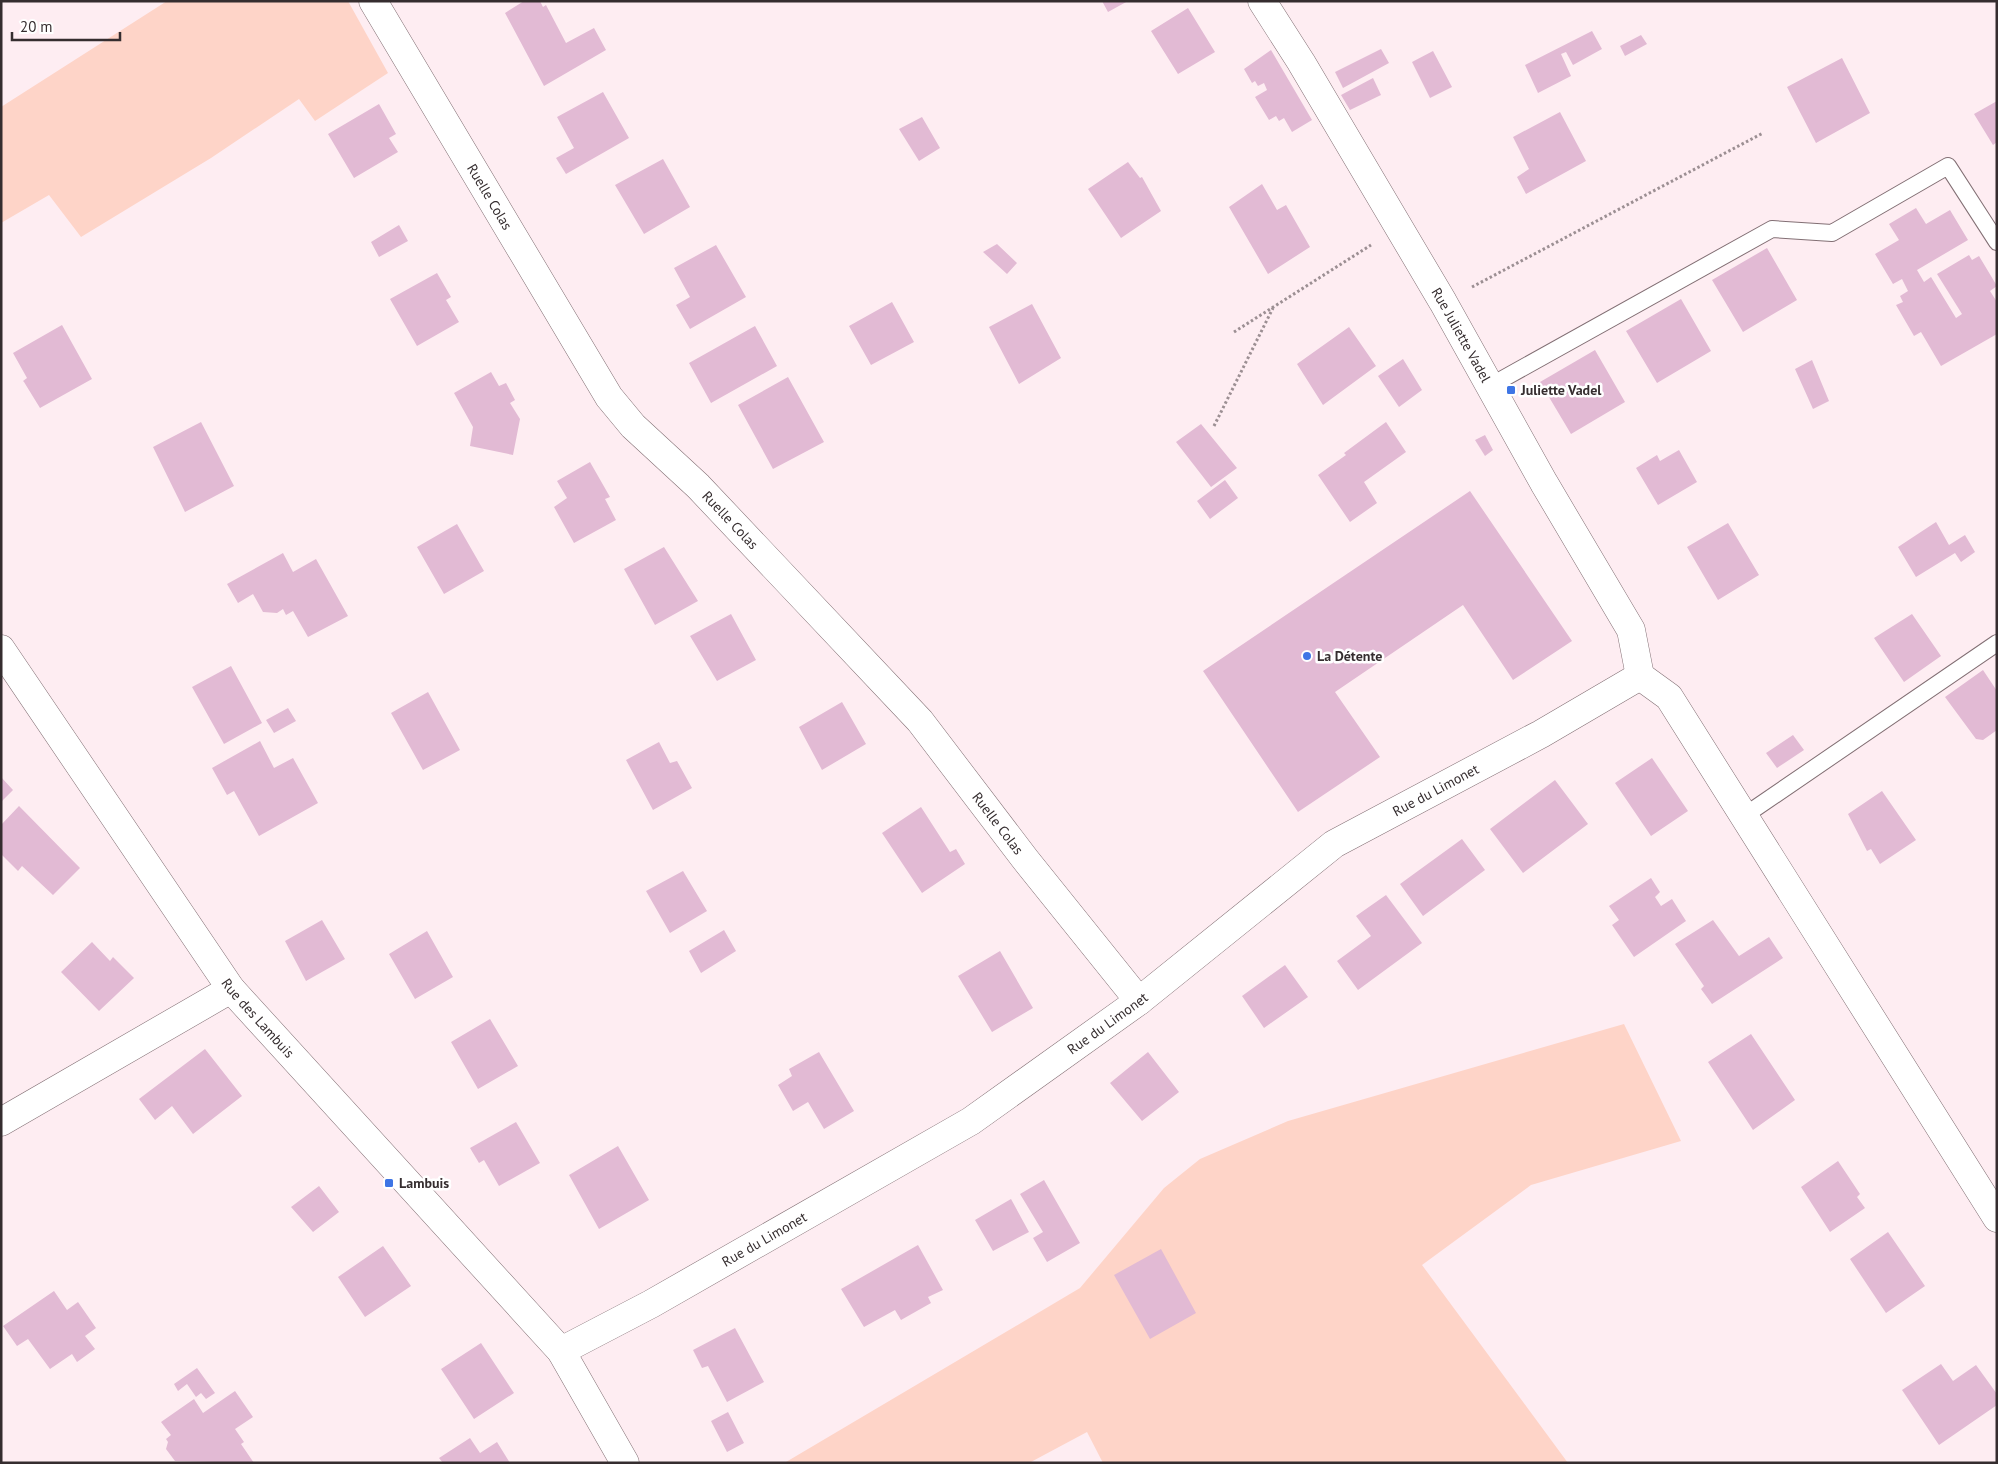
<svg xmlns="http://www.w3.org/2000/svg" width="1998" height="1464" font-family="'PT Sans',sans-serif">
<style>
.green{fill:#fed4c8}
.building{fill:#e2bad4}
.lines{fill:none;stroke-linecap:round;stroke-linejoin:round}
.service-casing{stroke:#826f74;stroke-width:18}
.minor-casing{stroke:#826f74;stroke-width:29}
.path{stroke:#9c8f93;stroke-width:3;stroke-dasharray:2.5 2.5;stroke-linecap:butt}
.service{stroke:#fff;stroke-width:16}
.minor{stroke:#fff;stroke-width:28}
.poi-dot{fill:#3e75e5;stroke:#fff;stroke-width:2}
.labels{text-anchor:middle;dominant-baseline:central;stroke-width:5;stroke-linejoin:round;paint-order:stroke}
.street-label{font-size:14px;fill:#352d2f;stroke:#fff}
.poi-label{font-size:14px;font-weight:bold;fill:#352d2f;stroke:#fff;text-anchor:start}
</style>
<rect width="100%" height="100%" fill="#feedf2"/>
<path class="green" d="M167 1H348L388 73 315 121 299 99 211 158 81 237 49 195 1 223V107Z
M1624 1024 1681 1141 1531 1185 1422 1265 1568 1463H1103L1087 1432 1029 1463 786 1462 1080 1288 1164 1188 1200 1159 1288 1121Z"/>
<path class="building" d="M524 1H540L543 7 546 5 566 43 594 28 606 50 544 86 505 13Z
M1102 1H1128L1108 12Z
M1188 8 1215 52 1178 74 1151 31Z
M1592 31 1602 49 1573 65 1566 52 1561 54 1571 76 1538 93 1525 65Z
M1641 35 1647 44 1625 56 1620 46Z
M1381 49 1389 63 1343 88 1335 72Z
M1271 50 1312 120 1292 132 1284 118 1279 121 1276 116 1269 120 1255 97 1267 90 1264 83 1258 86 1255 81 1252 83 1244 69Z
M1433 51 1452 87 1430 98 1412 62Z
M1842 58 1870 113 1816 143 1787 87Z
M1373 78 1381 95 1350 110 1341 95Z
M603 92 629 138 566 174 556 158 574 148 557 117Z
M1997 101V142L1993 145 1974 114Z
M379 104 396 134 389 138 398 152 354 178 328 134Z
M1560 112 1586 161 1526 194 1517 177 1529 169 1513 137Z
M922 117 940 148 919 161 899 129Z
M663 159 690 207 644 234 615 185Z
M1128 162 1140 178 1142 177 1161 211 1121 238 1088 189Z
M1262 184 1277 210 1286 205 1310 247 1268 274 1229 207Z
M1916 208 1926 224 1950 210 1968 240 1917 270 1924 282 1931 277 1956 318 1962 314 1937 274 1969 255 1972 260 1979 256 1997 286 1990 291 1997 302V334L1941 366 1921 332 1914 336 1896 305 1903 302 1900 296 1908 291 1902 279 1893 284 1875 254 1899 240 1889 224Z
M399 225 408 241 379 257 371 242Z
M997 244 1017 263 1007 274 983 252Z
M716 245 746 297 690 329 676 305 690 297 674 268Z
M1767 248 1797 300 1743 332 1712 280Z
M437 273 451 297 446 300 459 322 417 346 390 299Z
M1681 299 1711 351 1657 383 1626 331Z
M892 302 914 342 871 365 849 326Z
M1032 304 1061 358 1019 384 989 327Z
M62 325 92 379 40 408 24 382 23 381 27 378 13 353Z
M755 326 777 366 711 403 689 363Z
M1349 327 1376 366 1323 405 1297 364Z
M1595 350 1625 402 1571 434 1540 382Z
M1403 359 1422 390 1399 407 1378 376Z
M1812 360 1829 401 1813 409 1795 369Z
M491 372 499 386 506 383 515 400 510 403 520 419 513 455 470 446 473 427 454 393Z
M788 377 824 442 773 469 738 405Z
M201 422 234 486 185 512 153 447Z
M1386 422 1406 452 1364 482 1377 503 1350 522 1318 475 1346 455 1344 453Z
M1201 424 1237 468 1211 487 1176 442Z
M1485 435 1493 450 1485 456 1475 440Z
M1679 450 1697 482 1658 505 1636 468 1657 455 1660 461Z
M590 462 610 497 605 499 616 520 574 543 554 507 567 498 557 481Z
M1225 480 1238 498 1210 519 1197 501Z
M1470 491 1572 641 1513 680 1463 605 1335 692 1380 757 1298 812 1203 671Z
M1936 522 1949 545 1965 535 1975 552 1961 562 1955 553 1916 577 1898 547Z
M1728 523 1759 575 1718 600 1687 547Z
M457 524 484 571 444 594 417 547Z
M664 547 698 601 655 625 624 569Z
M283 553 293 572 316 559 348 616 308 637 293 611 286 615 283 609 277 613 263 612 253 594 238 603 227 584Z
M731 614 756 660 717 681 690 636Z
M1912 614 1941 656 1904 682 1874 638Z
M231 666 262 723 224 744 192 687Z
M1983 670 1997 691V730L1983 740 1976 739 1945 697Z
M428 692 460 750 423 770 391 713Z
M842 702 866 744 822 770 799 727Z
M288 708 296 721 274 733 266 720Z
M1793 735 1804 750 1777 768 1766 753Z
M260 741 274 768 293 758 318 803 259 836 234 791 227 795 212 768Z
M659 742 670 763 677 761 692 788 653 810 626 760Z
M1652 758 1688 811 1651 836 1615 783Z
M1 777 13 790 1 802Z
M1555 780 1588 824 1523 873 1490 829Z
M1882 791 1916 840 1880 864 1871 849 1867 851 1848 814Z
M19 806 80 868 53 895 22 866 18 871 1 854V825Z
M921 807 950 852 956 849 965 864 922 893 882 833Z
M1462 839 1485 870 1423 916 1400 884Z
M683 871 707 911 670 933 646 891Z
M1651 878 1660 892 1655 897 1661 906 1672 899 1686 921 1634 957 1612 925 1619 920 1609 906Z
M1386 895 1422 943 1358 990 1337 961 1371 936 1356 916Z
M322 920 345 959 306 981 285 941Z
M1713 920 1739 956 1769 937 1783 958 1712 1004 1701 989 1704 986 1675 944Z
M724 930 736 951 701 973 689 951Z
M427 931 453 977 415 999 389 954Z
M92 942 110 961 113 957 134 978 99 1011 61 972Z
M1000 951 1033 1008 992 1032 958 976Z
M1285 965 1308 997 1264 1028 1242 996Z
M490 1019 518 1066 478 1089 451 1042Z
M1751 1034 1795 1100 1753 1130 1708 1062Z
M205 1049 242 1096 193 1134 172 1106 155 1120 139 1099Z
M819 1052 854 1111 824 1129 808 1102 793 1111 778 1085 792 1076 789 1069Z
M1148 1052 1179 1092 1142 1121 1110 1083Z
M516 1122 540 1163 499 1186 484 1160 479 1163 470 1148Z
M618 1146 649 1200 599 1229 569 1175Z
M1838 1161 1860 1194 1857 1197 1865 1208 1830 1232 1801 1187Z
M1044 1180 1080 1243 1047 1262 1033 1238 1043 1232 1020 1194Z
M319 1186 339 1212 313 1232 291 1207Z
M1011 1199 1029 1232 993 1251 975 1220Z
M1888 1232 1925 1286 1886 1313 1850 1259Z
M918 1245 943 1290 928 1297 931 1303 901 1320 895 1310 864 1327 841 1289Z
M383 1246 411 1286 365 1317 338 1277Z
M1161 1249 1196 1313 1150 1339 1114 1275Z
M54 1291 67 1310 78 1302 96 1328 85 1336 95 1349 77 1362 72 1354 50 1369 28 1339 17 1346 3 1326Z
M735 1328 764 1382 727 1402 708 1366 702 1368 693 1350Z
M481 1343 514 1393 474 1419 441 1369Z
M1941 1364 1953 1381 1976 1365 1997 1394V1405L1939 1445 1902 1390Z
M197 1368 215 1393 206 1399 201 1393 196 1397 187 1384 178 1391 174 1384Z
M235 1391 253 1417 235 1429 244 1442 241 1444 254 1463 175 1461 166 1449 168 1442 166 1439 171 1435 161 1422 194 1399 203 1413Z
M728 1412 744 1443 727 1452 711 1421Z
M470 1438 480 1453 497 1442 510 1463H443L439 1458Z"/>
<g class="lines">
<g class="service-casing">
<path id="service" d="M1490 386 1772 229 1832 233 1948 166 1997 242
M1744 816 1997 643"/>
</g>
<g class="minor-casing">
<g id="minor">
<path id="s1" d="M373 1 609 397 633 426 698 486 920 721 1025 859 1139 1001"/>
<path id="s2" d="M1262 1 1301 62 1443 302 1544 483 1631 630 1640 676"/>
<path id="s3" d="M1 649 231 989 561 1351 625 1463"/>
<path d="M1640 676 1669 697 1997 1218"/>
<path d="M1 1122 231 989"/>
<path id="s4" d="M561 1351 651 1304 971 1121 1139 1001 1334 844 1541 734 1640 676"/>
</g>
</g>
<path class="path" d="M1472 287 1763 133
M1234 332 1371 245
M1214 426 1273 308"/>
<use href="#service" class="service"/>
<use href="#minor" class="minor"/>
</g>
<g class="poi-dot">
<rect x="1506" y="385" width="10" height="10" rx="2.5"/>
<circle cx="1307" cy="656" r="5"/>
<rect x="384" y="1178" width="10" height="10" rx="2.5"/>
</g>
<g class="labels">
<g class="street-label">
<text stroke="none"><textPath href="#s1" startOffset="228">Ruelle Colas</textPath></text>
<text stroke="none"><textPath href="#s2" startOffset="389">Rue Juliette Vadel</textPath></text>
<text stroke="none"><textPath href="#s1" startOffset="634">Ruelle Colas</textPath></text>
<text stroke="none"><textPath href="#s4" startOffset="1042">Rue du Limonet</textPath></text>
<text stroke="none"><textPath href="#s1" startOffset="1039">Ruelle Colas</textPath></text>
<text stroke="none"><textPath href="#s3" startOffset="450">Rue des Lambuis</textPath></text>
<text stroke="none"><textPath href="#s4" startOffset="638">Rue du Limonet</textPath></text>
<text stroke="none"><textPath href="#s4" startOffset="232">Rue du Limonet</textPath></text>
</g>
<g class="poi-label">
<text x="1521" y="390">Juliette Vadel</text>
<text x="1317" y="656">La Détente</text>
<text x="399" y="1183">Lambuis</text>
</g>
</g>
<rect width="1998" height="1464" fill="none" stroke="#352d2f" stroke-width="5"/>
<path d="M12 32v8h108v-8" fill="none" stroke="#352d2f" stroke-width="2.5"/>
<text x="20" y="32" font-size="15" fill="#352d2f" stroke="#ffffff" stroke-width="4" paint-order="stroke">20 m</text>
</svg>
